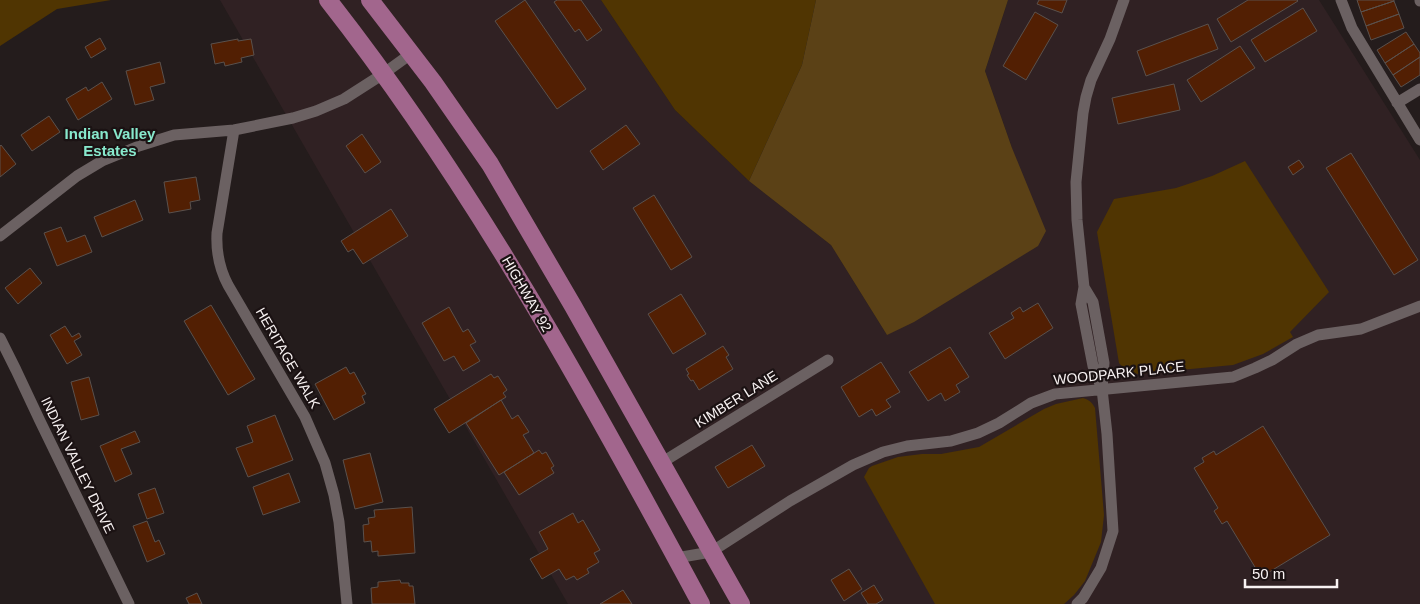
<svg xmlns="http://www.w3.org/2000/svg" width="1420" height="604" font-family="Arial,sans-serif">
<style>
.built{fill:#302123}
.green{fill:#503502}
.forest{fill:#5b4116}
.building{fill:#521f03;stroke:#5a514d}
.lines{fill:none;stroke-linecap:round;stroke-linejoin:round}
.street{stroke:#6b6162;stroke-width:11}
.primary{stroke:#a2668d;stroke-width:18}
.labels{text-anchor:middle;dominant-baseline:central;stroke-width:4.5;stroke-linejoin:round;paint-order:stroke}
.street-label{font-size:14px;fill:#f8f2f2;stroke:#1b1213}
.neighbourhood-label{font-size:15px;font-weight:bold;fill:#88e9cd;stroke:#1b1213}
</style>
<rect width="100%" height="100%" fill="#241c1c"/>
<path class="built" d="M220 0H601L675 110 749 181 831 245 887 335 1012 148 985 71 1008 0H1319L1420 160V604H568Z"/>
<path class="green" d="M0 0H111L57 9 0 46Z
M601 0H816L802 65 749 181 675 110Z
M1245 161 1329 292 1290 332 1293 337 1263 354 1233 365 1138 374 1126 371 1119 363 1097 232 1114 199 1176 188 1212 176Z
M1083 398C1089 400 1092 402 1095 408L1104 515 1101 542 1085 581 1074 595 1064 604H935L864 477 869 468 872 466 898 457 922 454H941L979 447 1044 409 1056 404Z"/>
<path class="forest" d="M816 0H1008L985 71 1012 148 1046 231 1038 246 914 322 887 335 831 245 749 181 802 65Z"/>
<path class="building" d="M525 0 586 89 557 109 495 21Z
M557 0H581L602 30 587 41 579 29 575 32 554 2Z
M1039 0H1067L1062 13 1037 4Z
M1248 0H1297L1298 1 1231 42 1217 19Z
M1357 0H1394V1L1361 12Z
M1394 1 1399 14 1366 26 1361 12Z
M1303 8 1317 31 1265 62 1251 40Z
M1035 12 1058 25 1026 80 1003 66Z
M1399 14 1404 28 1371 40 1366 26Z
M1208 24 1218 49 1146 76 1137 51Z
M1406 32 1414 44 1385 63 1377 50Z
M100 38 106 49 91 58 85 47Z
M238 39V41L251 39 254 55 241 58 242 62 225 66 224 62 215 64 211 44Z
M1414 44 1420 53V57L1393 75 1385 63Z
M1240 46 1255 68 1201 102 1187 80Z
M1420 57V75L1401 87 1393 75Z
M160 62 165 83 150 87 154 100 135 105 126 71Z
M102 82 112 99 78 120 66 99 86 87 88 91Z
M1174 84 1180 110 1118 124 1112 98Z
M49 116 60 132 32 151 21 135Z
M626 125 640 144 603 170 590 151Z
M362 134 381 162 365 173 346 146Z
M1 145 16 164 0 177V146Z
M1351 153 1418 260 1394 275 1326 168Z
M1299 160 1304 167 1293 175 1288 167Z
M196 177 200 200 190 202 191 209 169 213 164 182Z
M654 195 692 257 671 270 633 208Z
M135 200 143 220 102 237 94 217Z
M391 209 408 236 363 264 353 249 348 252 341 241Z
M61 227 67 242 85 235 92 252 57 266 44 233Z
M30 268 42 283 18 304 5 288Z
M681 294 706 334 673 354 648 314Z
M1038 303 1053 328 1005 359 989 333 1014 318 1011 313 1020 307 1023 312Z
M211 305 255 379 228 395 184 321Z
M449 307 463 332 468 329 476 342 470 345 480 361 463 371 454 356 444 361 422 323Z
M65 326 72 337 79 333 81 337 74 341 82 355 67 364 50 335Z
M723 346 729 355 726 357 733 369 699 390 693 380 691 381 687 375 689 374 686 369Z
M950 347 969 377 956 385 960 392 945 401 941 393 928 401 909 372Z
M881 362 900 392 886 400 891 407 876 416 872 409 859 417 841 387Z
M346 367 350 374 354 372 366 394 362 396 365 403 334 420 315 384Z
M491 374 494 378 498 376 507 390 503 393 506 397 449 433 434 409Z
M89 377 99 415 81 420 71 382Z
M501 400 512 419 518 415 529 432 523 435 534 453 499 475 466 423Z
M275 415 293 460 248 477 236 448 253 442 247 426Z
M1263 426 1330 535 1261 577 1227 521 1222 524 1214 511 1218 508 1194 468 1204 462 1202 458 1214 451 1216 455Z
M135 431 140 442 121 449 132 474 115 482 100 446Z
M752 445 765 466 728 488 715 467Z
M539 450 542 454 546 452 554 466 551 468 554 473 519 495 504 472Z
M370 453 383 502 355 509 343 460Z
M289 473 300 502 263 515 253 487Z
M155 488 164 513 147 519 138 494Z
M412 507 415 553 378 556V551L372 552 371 541 364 542 363 525 369 524 368 518 375 517 374 510Z
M573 513 578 523 583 520 600 550 594 553 599 562 587 569 589 573 577 580 574 576 566 580 559 569 542 579 530 559 548 549 539 532Z
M147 521 155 542 159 540 165 554 147 562 133 526Z
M849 569 862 589 844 601 831 580Z
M400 580 401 583H409V586H413L415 604H372L371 588 378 587V582Z
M874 585 883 600 876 604H868L861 593Z
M623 590 632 604H600Z
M197 593 202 604H189L186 598Z"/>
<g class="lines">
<path class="street" d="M1341 0 1352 28 1420 140
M1420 0V1
M1397 103 1420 89
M234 130 217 233C216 252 219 268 228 285L305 417 325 463 334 495 339 522 347 604
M0 236 77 176 102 161 139 146 174 135 234 130 293 118 316 111 344 99 383 74 412 53
M0 338 16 370 40 421 129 604
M1102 389 1093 366 1081 304 1084 287 1077 220 1076 182 1083 113 1086 97 1091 80 1110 39 1124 0
M661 463 828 360
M676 558 711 552 790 501 853 465 883 452 907 446 951 441 978 433 999 423 1031 403 1055 394 1233 377 1255 368 1272 360 1297 344 1318 335 1361 329 1420 306
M1077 604 1083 598 1101 568 1113 531 1107 434 1102 389 1104 363 1093 302 1084 287"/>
<path class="primary" d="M328 0C474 186 589 396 701 604
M370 0 433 82 490 164 573 306 741 604"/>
</g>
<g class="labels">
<g class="street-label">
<text transform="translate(527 294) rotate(60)">HIGHWAY 92</text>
<text transform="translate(288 358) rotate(60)">HERITAGE WALK</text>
<text transform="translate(1119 373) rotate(-6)">WOODPARK PLACE</text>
<text transform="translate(736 399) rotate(-32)">KIMBER LANE</text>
<text transform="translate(78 465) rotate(64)">INDIAN VALLEY DRIVE</text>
</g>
<g class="neighbourhood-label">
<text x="110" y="133">Indian Valley<tspan x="110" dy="17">Estates</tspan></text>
</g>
</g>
<path d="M1245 579v8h92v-8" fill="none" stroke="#f8f2f2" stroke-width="2.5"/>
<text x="1252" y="579" font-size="15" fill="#f8f2f2" stroke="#1b1213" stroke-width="4" paint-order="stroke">50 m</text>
</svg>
